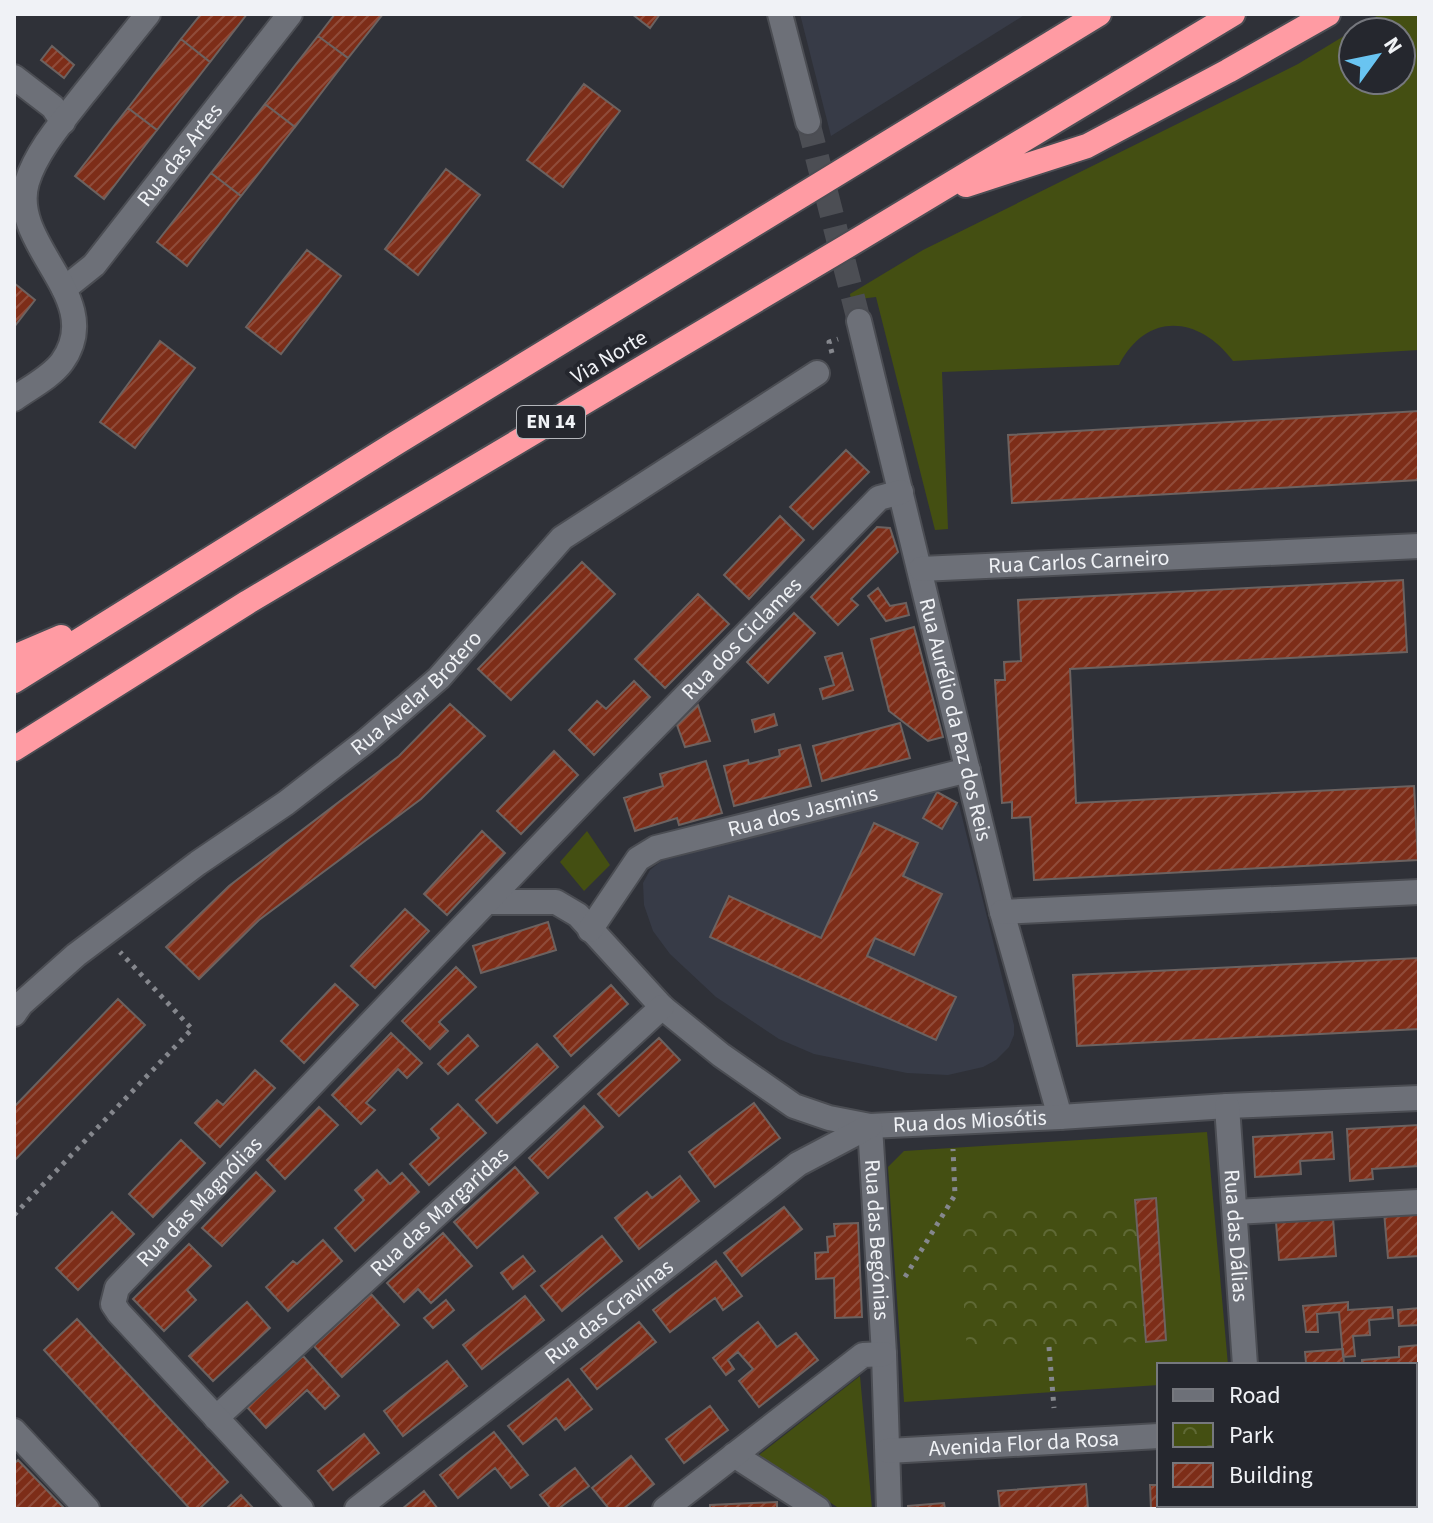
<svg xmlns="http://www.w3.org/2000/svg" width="1433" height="1523" font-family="'Source Sans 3',sans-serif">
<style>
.built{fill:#373b47}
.green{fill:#444f12;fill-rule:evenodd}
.park{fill:url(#park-crowns)}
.building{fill:url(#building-hatch);stroke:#6c6260;stroke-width:2}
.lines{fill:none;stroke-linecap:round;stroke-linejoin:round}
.street-tunnel{stroke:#4c4e54;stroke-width:24;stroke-dasharray:24 12;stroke-linecap:butt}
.street-casing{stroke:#4b4d53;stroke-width:28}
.highway-casing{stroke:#4b4d53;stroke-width:28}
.path{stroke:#85878d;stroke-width:5;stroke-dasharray:4 6;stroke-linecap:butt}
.street{stroke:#6d7078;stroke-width:24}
.highway{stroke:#ff9ba3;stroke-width:24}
.labels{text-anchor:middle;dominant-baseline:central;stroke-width:8;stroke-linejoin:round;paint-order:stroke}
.shield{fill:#25272e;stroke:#b3b5ba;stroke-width:2}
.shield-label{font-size:20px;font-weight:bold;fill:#f0f2f6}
.street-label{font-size:22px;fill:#f0f2f6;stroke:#25272e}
</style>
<defs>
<pattern id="park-crowns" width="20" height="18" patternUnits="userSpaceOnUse" patternTransform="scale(2)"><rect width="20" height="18" fill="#444f12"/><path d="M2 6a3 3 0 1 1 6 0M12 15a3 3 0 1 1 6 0" fill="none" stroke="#5f6935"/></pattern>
<pattern id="building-hatch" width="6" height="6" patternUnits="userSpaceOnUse" patternTransform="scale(2)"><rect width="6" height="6" fill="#7d2d18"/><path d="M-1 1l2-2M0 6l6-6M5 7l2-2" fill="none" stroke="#904c3a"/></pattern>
</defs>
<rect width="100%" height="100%" fill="#2f3138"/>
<path class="built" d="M800 14H1026L831 136Z
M919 786 937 792 959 805 1014 1025V1035L1009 1047 996 1060 983 1067 948 1075 907 1073 814 1054 779 1039 716 997 670 954 653 931 644 905 643 883 650 870 665 858 902 794Z"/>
<path class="green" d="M1380 14H1419V350L1233 361C1199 316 1147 311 1119 365L942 372 948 529 935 530 876 297 851 300 850 294 923 250 1298 64ZM1353 32H1401V80H1353Z
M587 831 610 865 584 891 560 862Z
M1207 1132 1228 1365H1159V1385L904 1402 888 1167 904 1151Z
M860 1376 872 1509H840L759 1455Z"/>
<path class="park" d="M1156 1198 1166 1340 967 1352 958 1211Z"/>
<path class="building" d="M201 14H247L210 62 181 39Z
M335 14H383L348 58 318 36Z
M632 14H660L650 28Z
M318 36 348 58 295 127 265 104Z
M181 39 210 62 157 130 128 108Z
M52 46 74 65 64 78 41 60Z
M584 84 620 111 563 187 527 160Z
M265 104 295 127 241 196 211 173Z
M128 108 157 130 104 199 75 176Z
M446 169 480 195 418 275 385 249Z
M211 173 241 196 187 266 157 242Z
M307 250 341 276 281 354 246 327Z
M14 283 35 300 14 327Z
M160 341 195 368 135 448 100 422Z
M1419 411V480L1012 503 1008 435Z
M846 450 869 472 813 529 790 507Z
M780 516 804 540 749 599 724 575Z
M877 527 890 528 898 552 851 599 858 605 838 625 811 597Z
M582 562 615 594 511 700 478 669Z
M1403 580 1407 652 1070 669 1076 803 1414 786 1418 860 1034 880 1030 817 1012 818V802L1002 803 995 680H1005L1004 662 1021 661 1018 600Z
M878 588 890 606 906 603 909 615 886 621 868 596Z
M698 594 729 624 665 688 635 659Z
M794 613 815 633 768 683 747 662Z
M914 627 943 737 928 741 889 711 871 639Z
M842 653 853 690 823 699 820 689 834 685 825 657Z
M634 681 650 697 594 755 569 730 597 701 606 709Z
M450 704 485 736 421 799 259 920 199 979 166 947 229 886 399 756Z
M698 705 710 741 685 747 677 725Z
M774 714 777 725 755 732 752 720Z
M900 723 910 758 822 781 813 746Z
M800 745 811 786 734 806 724 766 748 760 749 764 780 756 779 750Z
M554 751 578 775 521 834 497 811Z
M706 761 722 813 679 825 677 818 635 831 624 798 663 786 660 774Z
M937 792 957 803 942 829 923 818Z
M874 823 918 843 903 876 942 894 914 955 875 938 867 956 956 997 936 1040 710 937 729 896 821 938Z
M482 831 505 853 447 915 424 894Z
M405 909 429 931 375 988 351 966Z
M548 922 556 950 481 973 473 946Z
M1419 958V1029L1077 1046 1073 975Z
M456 967 476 987 439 1022 448 1031 430 1049 402 1021Z
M335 984 358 1005 304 1063 281 1041Z
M611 985 628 1004 571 1056 554 1036Z
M118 999 145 1025 14 1161V1107Z
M391 1033 422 1063 407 1078 398 1069 366 1103 375 1110 361 1124 332 1095Z
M468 1035 478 1046 448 1074 438 1064Z
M659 1038 680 1060 619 1116 598 1094Z
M537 1044 558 1067 497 1123 476 1100Z
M255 1070 275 1088 220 1147 195 1123 217 1100 223 1105Z
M754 1103 780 1138 715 1187 689 1152Z
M458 1104 486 1133 429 1185 410 1164 439 1138 431 1129Z
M584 1106 603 1127 548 1178 529 1158Z
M319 1107 338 1125 285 1179 267 1160Z
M1419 1125V1166L1372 1169 1373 1179 1350 1181 1347 1129Z
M1332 1132 1334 1159 1300 1161 1301 1174 1255 1177 1253 1137Z
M181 1140 205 1163 153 1217 129 1194Z
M515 1167 538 1193 477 1248 454 1222Z
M377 1170 390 1184 402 1173 419 1192 355 1251 335 1228 364 1200 355 1190Z
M256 1172 275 1191 222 1246 202 1228Z
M680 1176 699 1201 639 1249 615 1218 647 1192 652 1198Z
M1156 1198 1166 1340 1146 1342 1135 1200Z
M784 1207 802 1229 742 1276 724 1253Z
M1419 1209V1256L1388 1258 1384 1212Z
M112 1212 134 1234 78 1290 56 1268Z
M1333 1218 1336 1256 1279 1260 1276 1222Z
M858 1223 862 1317 835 1318 834 1278 816 1279 815 1253 828 1252 827 1237 835 1236 834 1224Z
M443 1233 472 1266 431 1303 418 1289 404 1302 387 1283Z
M602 1236 622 1261 562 1311 541 1286Z
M323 1240 342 1261 288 1311 266 1287 293 1261 297 1264Z
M189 1244 211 1266 187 1290 196 1300 164 1331 133 1299Z
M523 1256 535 1271 513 1289 501 1273Z
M716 1261 742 1296 723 1310 715 1298 670 1332 653 1310Z
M371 1294 399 1325 342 1377 314 1346Z
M525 1296 544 1320 482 1369 463 1345Z
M446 1300 454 1310 433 1328 424 1318Z
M247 1302 270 1328 213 1381 189 1356Z
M1348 1302V1310L1392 1307 1393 1318 1369 1320 1370 1335 1353 1336 1355 1356 1343 1357 1339 1312 1317 1314 1318 1332H1306L1303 1306Z
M1419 1308V1325L1399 1326 1398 1310Z
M77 1319 228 1482 199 1509H190L44 1350Z
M639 1322 656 1342 597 1389 581 1369Z
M758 1322 777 1347 796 1333 818 1360 759 1407 739 1381 753 1369 738 1352 728 1360 734 1369 726 1375 713 1358Z
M1419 1345V1386L1415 1387V1365H1362V1360L1399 1357V1347Z
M1343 1349 1344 1365H1275L1306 1363 1305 1352Z
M303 1356 339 1396 325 1409 307 1390 266 1428 247 1407Z
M447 1361 467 1386 403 1436 384 1411Z
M568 1379 592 1409 565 1430 556 1418 523 1444 508 1426Z
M710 1406 728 1430 684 1463 666 1439Z
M494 1432 528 1475 511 1488 495 1468 458 1498 440 1475Z
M364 1434 379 1453 333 1490 318 1471Z
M1415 1452H1419V1480H1415Z
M631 1456 654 1484 623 1509H609L592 1488Z
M18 1460 65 1509H14V1464Z
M575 1468 589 1486 558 1509H551L540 1495Z
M1086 1484 1088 1509H1000L998 1491Z
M1150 1485H1159V1505H1232V1509H1151Z
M424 1491 438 1509H402Z
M241 1495 254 1509H226Z
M777 1502V1509H710V1505Z
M944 1503 945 1509H908V1506Z
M1279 1505H1327L1318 1506 1319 1509H1279Z"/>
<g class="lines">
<path class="street-tunnel" d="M808 122 859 321"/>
<g class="street-casing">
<g id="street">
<path d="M780 14 808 122"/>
<path d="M14 77 53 107 63 122"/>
<path id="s1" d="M64 289 94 265 290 14"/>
<path id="s2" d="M859 321 1002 912 1060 1117"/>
<path d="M14 399C29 388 51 377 62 362 108 298 8 246 27 182 37 150 63 121 83 95 105 68 126 41 148 14"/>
<path id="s3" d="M921 569 1419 546"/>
<path id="s4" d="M488 902H556L578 915 662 1007 721 1055 794 1106 829 1118 870 1126 1060 1117 1227 1106 1419 1098"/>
<path d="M1002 912 1419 892"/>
<path id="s5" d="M590 930 638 859 656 848 968 770"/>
<path id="s6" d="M14 1014 21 1004 76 955 198 863 286 803 366 741 439 678 562 538 817 373"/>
<path id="s7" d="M1227 1106 1245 1365"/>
<path id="s8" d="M870 1126 884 1354 889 1509"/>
<path d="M1235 1212 1419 1202"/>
<path d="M1415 1408 1419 1407"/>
<path id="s9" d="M216 1418 662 1007"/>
<path d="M14 1431 87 1509"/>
<path d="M1415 1437 1419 1436"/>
<path id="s10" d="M888 1451 1159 1436"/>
<path d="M734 1455 818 1509"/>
<path d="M1255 1505V1509"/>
<path id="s11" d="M301 1509 119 1313 113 1304 117 1288 588 796 879 498 901 492"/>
<path id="s12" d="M357 1509 798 1164 870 1126"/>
<path d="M665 1509 863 1355 884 1354"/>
</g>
</g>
<g class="highway-casing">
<path id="highway" d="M966 185 1087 146 1228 71 1328 14
M14 657 61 637
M14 681 396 443 1099 14
M14 749 248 602 854 242 1233 14"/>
</g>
<path class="path" d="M832 353 829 342 838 339
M14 1215 192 1029 120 952
M905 1277 955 1195 953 1149
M1049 1347 1054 1408"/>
<use href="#street" class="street"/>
<use href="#highway" class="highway"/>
</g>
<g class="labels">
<rect class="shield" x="517" y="406" width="68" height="32" rx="6"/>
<g class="shield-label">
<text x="551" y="422">EN 14</text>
</g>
<g class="street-label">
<text stroke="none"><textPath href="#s1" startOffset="178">Rua das Artes</textPath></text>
<text transform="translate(609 357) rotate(-31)">Via Norte</text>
<text stroke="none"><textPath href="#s3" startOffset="158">Rua Carlos Carneiro</textPath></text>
<text stroke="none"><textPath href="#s11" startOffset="1196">Rua dos Ciclames</textPath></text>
<text stroke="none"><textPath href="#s6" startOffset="516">Rua Avelar Brotero</textPath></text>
<text stroke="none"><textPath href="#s2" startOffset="410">Rua Aurélio da Paz dos Reis</textPath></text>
<text stroke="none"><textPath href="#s5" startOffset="258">Rua dos Jasmins</textPath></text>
<text stroke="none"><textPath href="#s4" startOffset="562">Rua dos Miosótis</textPath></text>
<text stroke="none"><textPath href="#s11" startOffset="414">Rua das Magnólias</textPath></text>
<text stroke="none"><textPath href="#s9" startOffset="304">Rua das Margaridas</textPath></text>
<text stroke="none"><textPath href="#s7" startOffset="130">Rua das Dálias</textPath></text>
<text stroke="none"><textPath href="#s8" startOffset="114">Rua das Begónias</textPath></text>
<text stroke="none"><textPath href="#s12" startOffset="320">Rua das Cravinas</textPath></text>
<text stroke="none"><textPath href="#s10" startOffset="136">Avenida Flor da Rosa</textPath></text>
</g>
</g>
<rect width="1433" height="1523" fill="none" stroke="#f0f2f6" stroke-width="32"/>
<rect x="1157" y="1363" width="260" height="144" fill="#25272e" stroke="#76787e" stroke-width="2"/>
<rect x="1173" y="1389" width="40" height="12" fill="#6d7078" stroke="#76787e" stroke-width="2"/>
<text x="1229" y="1403" font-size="24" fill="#f0f2f6">Road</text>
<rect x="1173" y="1423" width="40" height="24" fill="url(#park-crowns)" stroke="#76787e" stroke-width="2"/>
<text x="1229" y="1443" font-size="24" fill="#f0f2f6">Park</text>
<rect x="1173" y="1463" width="40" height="24" fill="url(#building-hatch)" stroke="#76787e" stroke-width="2"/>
<text x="1229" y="1483" font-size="24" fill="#f0f2f6">Building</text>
<g transform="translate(1377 56) rotate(57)"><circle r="38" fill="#25272e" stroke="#76787e" stroke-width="2"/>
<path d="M0-6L14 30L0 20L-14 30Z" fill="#69c4f1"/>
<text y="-12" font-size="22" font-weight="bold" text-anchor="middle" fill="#f0f2f6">N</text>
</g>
</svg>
